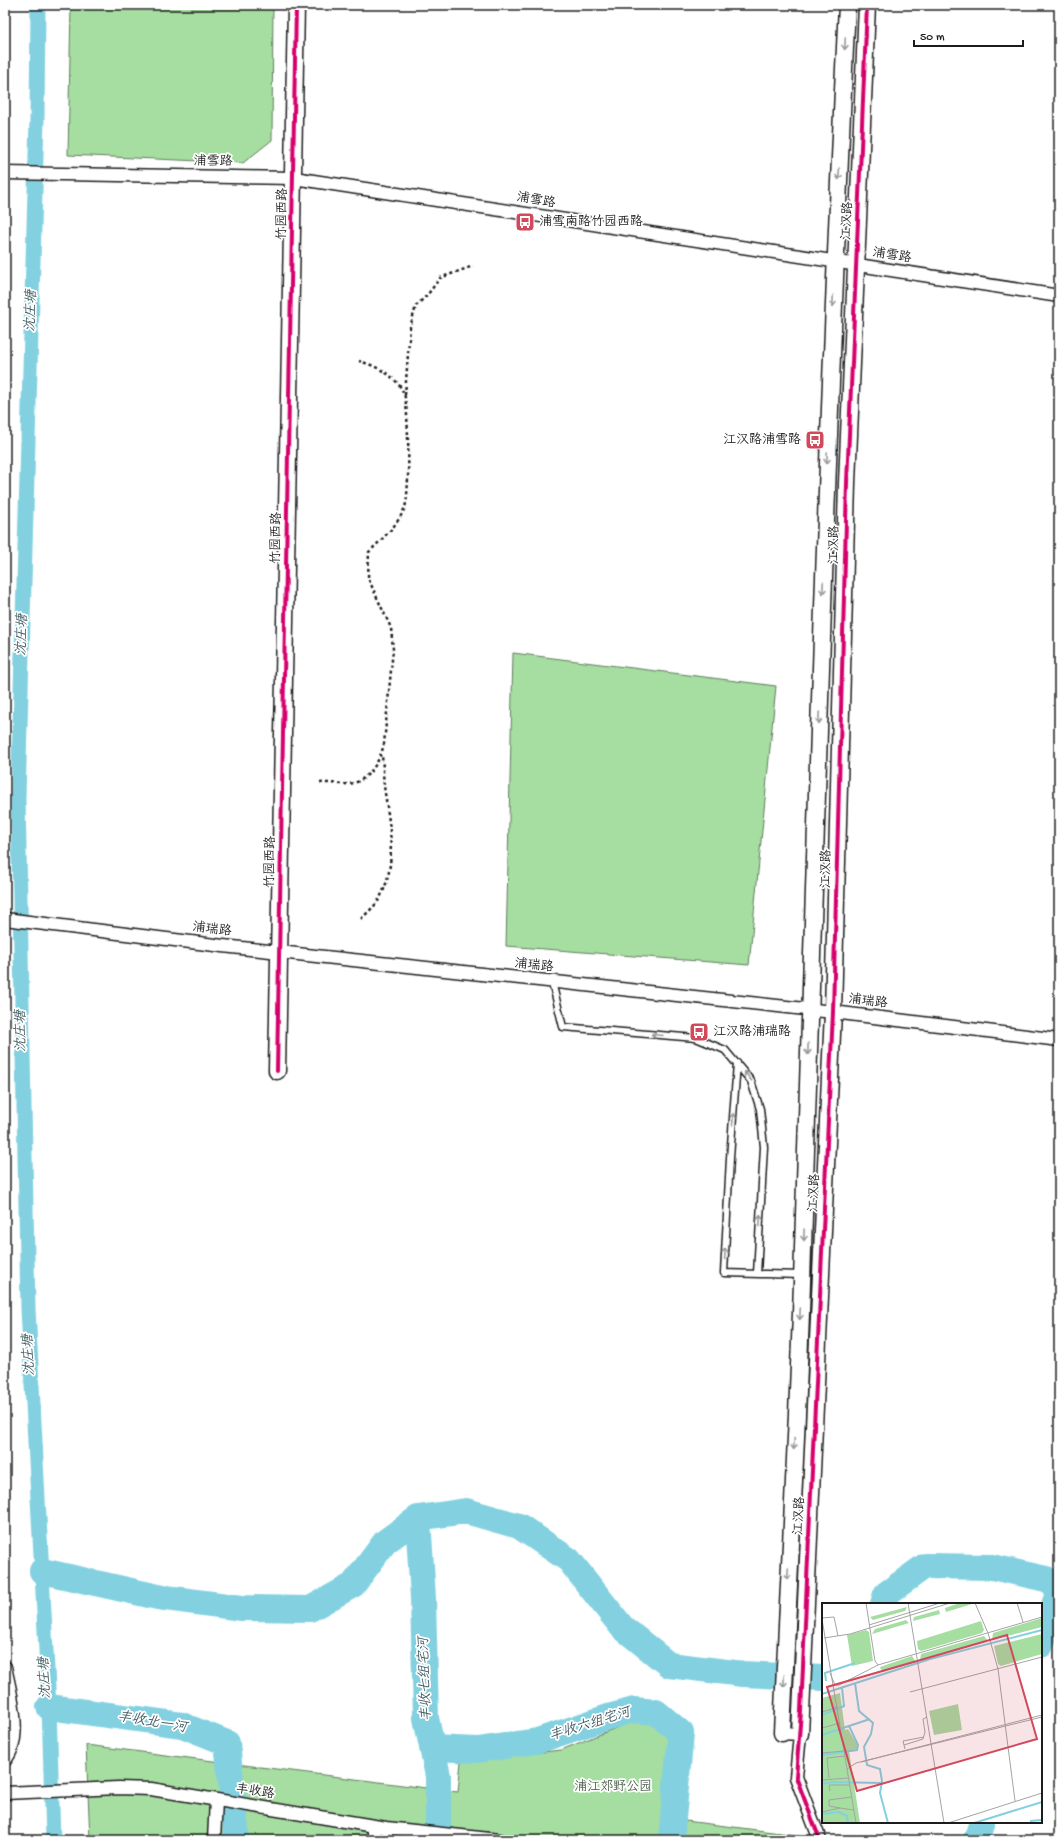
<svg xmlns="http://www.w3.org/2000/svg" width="1064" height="1845" font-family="'Gochi Hand','LXGW WenKai TC',sans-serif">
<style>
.green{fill:#a6dda1;stroke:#617c5e}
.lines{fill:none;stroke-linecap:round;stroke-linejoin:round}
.canal{stroke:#83d1e0;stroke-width:15}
.river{stroke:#83d1e0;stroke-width:26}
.lane-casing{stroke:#1c1c1c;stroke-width:9}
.street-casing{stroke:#1c1c1c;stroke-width:15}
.secondary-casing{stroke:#1c1c1c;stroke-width:19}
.path{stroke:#1c1c1c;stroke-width:2.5;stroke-dasharray:3 3;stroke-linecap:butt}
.lane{stroke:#fff;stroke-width:6}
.street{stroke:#fff;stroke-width:12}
.secondary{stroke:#fff;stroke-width:16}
.cycleway-casing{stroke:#fff;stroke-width:6}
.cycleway{stroke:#d6006c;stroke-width:4}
.oneway{stroke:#999}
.labels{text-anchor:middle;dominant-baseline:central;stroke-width:3.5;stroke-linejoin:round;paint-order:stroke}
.street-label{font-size:13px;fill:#1c1c1c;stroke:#fff}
.poi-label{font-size:13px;fill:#1c1c1c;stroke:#fff;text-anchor:start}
.park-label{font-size:13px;fill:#4c604b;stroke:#fff}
.water-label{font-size:14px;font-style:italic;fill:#405b61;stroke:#fff}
.inset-river{fill:none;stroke:#83d1e0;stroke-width:2}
.inset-road{fill:none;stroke:#a4a4a4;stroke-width:1}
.view{fill:#d1495b;fill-opacity:0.15;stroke:#d1495b;stroke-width:2}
.inset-edge{fill:none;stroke:#1c1c1c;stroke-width:2}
</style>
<rect width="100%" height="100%" fill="#fff"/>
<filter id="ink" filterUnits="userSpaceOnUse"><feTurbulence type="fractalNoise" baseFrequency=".025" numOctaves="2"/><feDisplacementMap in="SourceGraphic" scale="8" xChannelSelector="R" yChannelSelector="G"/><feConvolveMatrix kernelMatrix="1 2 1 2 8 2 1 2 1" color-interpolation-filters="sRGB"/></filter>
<g filter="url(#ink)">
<path class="green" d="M5 5H7L5 152Z
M71 5H273L272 140 243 163 68 155Z
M513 653 776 686 749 965 506 946Z
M643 1717 667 1732 671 1757 662 1818 836 1840H90L86 1745 458 1792 461 1761 561 1750Z"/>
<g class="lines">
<path class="canal" d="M38 5 37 119 18 798 28 1309 49 1707 53 1840"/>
<path class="river" d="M418 1518 423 1598 426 1718 438 1776V1840
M42 1571 158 1597 242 1608 310 1609 353 1585 385 1542 418 1518 466 1511 519 1526 569 1560 622 1627 669 1665 743 1674 823 1678
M883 1604 886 1594 925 1566 992 1567 1046 1579 1059 1586
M1041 1645 1059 1590
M49 1707 182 1725 227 1743 237 1840
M432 1748 478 1750 537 1741 608 1717 634 1710 656 1712 681 1733 671 1840
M976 1840 982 1822"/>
<g class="lane-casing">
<path id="lane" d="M552 982 563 1027 696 1038 725 1050 751 1081 760 1109 764 1147 757 1274
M737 1063 730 1158 724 1273 801 1275"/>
</g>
<g class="street-casing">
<path id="street" d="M5 173 294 178 1059 296
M5 919 223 946 833 1012 1059 1040
M5 1667C10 1691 24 1739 5 1760
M782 1733 800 1734 796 1777 820 1840
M5 1793 118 1788 151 1789 386 1828 499 1840
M214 1840 216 1800
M374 1840V1826"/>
</g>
<g class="secondary-casing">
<path id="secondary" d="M277 1071 296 5
M782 1733C789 1571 799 1409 803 1247 816 833 827 419 847 5
M800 1734 833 1012 847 483 867 5"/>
</g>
<path class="path" d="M405 395 410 327 416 306 428 294 440 278 473 266
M320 783C330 782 344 786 354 783 371 777 380 760 384 744L393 649 391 628 368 578 369 552C382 539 399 524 405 507 410 494 409 406 404 394 397 376 377 366 359 361
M361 919C367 913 374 907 378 901 399 867 389 823 384 786 383 776 383 765 382 755"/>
<use href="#lane" class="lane"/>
<use href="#street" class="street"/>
<use href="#secondary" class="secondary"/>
<g class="cycleway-casing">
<path id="cycleway" d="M277 1071 296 5
M820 1840 796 1777 801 1711 833 1012 847 483 867 5"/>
</g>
<use href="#cycleway" class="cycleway"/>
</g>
<defs><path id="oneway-shaft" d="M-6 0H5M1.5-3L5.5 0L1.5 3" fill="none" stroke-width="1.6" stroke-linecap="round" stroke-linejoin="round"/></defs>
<g class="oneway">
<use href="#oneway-shaft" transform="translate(845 44) rotate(93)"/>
<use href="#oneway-shaft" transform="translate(839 174) rotate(93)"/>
<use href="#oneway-shaft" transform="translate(833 301) rotate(92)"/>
<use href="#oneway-shaft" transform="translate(827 458) rotate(92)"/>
<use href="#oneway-shaft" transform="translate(823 588) rotate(92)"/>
<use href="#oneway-shaft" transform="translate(819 718) rotate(92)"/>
<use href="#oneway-shaft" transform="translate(657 1035) rotate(-175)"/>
<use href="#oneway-shaft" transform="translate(808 1049) rotate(91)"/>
<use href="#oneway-shaft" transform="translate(748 1076) rotate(-127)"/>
<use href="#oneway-shaft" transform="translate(733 1119) rotate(-85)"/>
<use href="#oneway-shaft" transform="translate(760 1221) rotate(-87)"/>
<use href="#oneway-shaft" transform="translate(804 1235) rotate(91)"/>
<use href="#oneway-shaft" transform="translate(725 1254) rotate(-87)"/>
<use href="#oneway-shaft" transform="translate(800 1314) rotate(93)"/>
<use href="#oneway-shaft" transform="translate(794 1444) rotate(93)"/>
<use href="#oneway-shaft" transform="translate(788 1574) rotate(93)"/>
<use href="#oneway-shaft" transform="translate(784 1681) rotate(92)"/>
</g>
</g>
<defs>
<g id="bus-square" transform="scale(1)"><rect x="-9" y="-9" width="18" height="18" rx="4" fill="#d1495b" stroke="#fff"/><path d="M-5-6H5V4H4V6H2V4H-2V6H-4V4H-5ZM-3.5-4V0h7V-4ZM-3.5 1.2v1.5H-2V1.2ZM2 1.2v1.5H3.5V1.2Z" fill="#fff"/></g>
</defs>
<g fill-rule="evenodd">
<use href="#bus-square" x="525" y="222"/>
<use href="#bus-square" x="815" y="440"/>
<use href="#bus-square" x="699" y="1032"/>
</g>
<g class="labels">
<g class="street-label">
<text transform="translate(213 162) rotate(1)">浦雪路</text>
<text transform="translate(536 201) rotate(10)">浦雪路</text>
<text transform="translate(283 214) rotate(-89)">竹园西路</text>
<text transform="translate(848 221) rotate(-87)">江汉路</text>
<text transform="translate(892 256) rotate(9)">浦雪路</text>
<text transform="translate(277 538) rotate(-89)">竹园西路</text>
<text transform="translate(835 545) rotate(-89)">江汉路</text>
<text transform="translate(271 862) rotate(-89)">竹园西路</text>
<text transform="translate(827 869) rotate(-89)">江汉路</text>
<text transform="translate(212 930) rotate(7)">浦瑞路</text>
<text transform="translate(534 966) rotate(6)">浦瑞路</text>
<text transform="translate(868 1002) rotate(7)">浦瑞路</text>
<text transform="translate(815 1193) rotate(-87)">江汉路</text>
<text transform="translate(800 1516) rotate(-87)">江汉路</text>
<text transform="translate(255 1792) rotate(9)">丰收路</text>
</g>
<g class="poi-label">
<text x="539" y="222">浦雪南路竹园西路</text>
<text x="801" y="440" text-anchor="end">江汉路浦雪路</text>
<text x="713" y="1032">江汉路浦瑞路</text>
</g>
<g class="park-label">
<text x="613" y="1787">浦江郊野公园</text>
</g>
<g class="water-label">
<text transform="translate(32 311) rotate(-88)">沈庄塘</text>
<text transform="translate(23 635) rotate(-88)">沈庄塘</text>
<text transform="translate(22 1031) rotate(-91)">沈庄塘</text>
<text transform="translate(30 1355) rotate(-93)">沈庄塘</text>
<text transform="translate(46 1678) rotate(-93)">沈庄塘</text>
<text transform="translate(426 1679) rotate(-92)">丰收七组宅河</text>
<text transform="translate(152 1723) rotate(10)">丰收北一河</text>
<text transform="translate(590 1725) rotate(-17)">丰收六组宅河</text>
</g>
</g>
<g transform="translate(822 1603)">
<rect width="220" height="220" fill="#fff"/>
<path d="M138 0 150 1 124 9 123 5ZM85 4 83 8 51 17 48 14ZM117 7 118 11 91 18 92 14ZM220 15V24L170 37 171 30ZM84 17 87 20 50 31 53 26ZM159 18 162 27 160 30 99 48 96 46 95 38ZM44 27 47 29 51 58 30 63 25 32ZM220 31V51L179 63 176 61 172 43ZM162 33 166 38 98 57 99 51ZM90 53 94 59 60 69 58 64ZM18 90 23 127 26 126 36 143 35 146 27 148 38 220H0V95ZM136 101 140 127 112 132 107 108Z" fill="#a6dda1"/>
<path class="inset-river" d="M4 78 3 70 33 60M33 80 37 108 51 120 49 131 42 144 45 162 58 166 60 178 58 190 66 220M0 91 108 56 220 27M0 112 22 103 20 85M0 132 48 116M0 152 35 147 36 142 27 123M0 181 10 179 60 180M0 211 17 209 25 213 26 220M208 218 220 217M152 220 220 199"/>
<path class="inset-road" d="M44 0 53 58 56 62M86 0 122 220M153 0 166 30 176 66 193 198M195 0 201 19M0 15 12 14 16 33M0 16 34 220M47 22 118 0M2 35 28 31 128 0M8 70 13 82H17L56 62 220 14M88 89 220 54M0 109 16 104M0 125 18 120M82 142 101 136 103 129 101 116 105 114M83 146 81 138 102 134M0 150 22 148M39 159 220 112M25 166 34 160 220 114M7 175 5 155 23 153M0 177 27 175M8 188 7 182H28M18 205 7 203V197L29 194M0 209 18 205 32 207M126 220 220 190"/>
<path class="view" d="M185 32 215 136 35 188 5 84Z"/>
<rect width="220" height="220" class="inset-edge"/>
</g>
<rect width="1064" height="1845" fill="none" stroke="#fff" stroke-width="20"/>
<rect x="10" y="10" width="1044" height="1825" fill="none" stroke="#1c1c1c" stroke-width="1.5" filter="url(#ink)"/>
<path d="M914 40v6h109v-6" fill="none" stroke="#1c1c1c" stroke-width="2"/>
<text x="920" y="40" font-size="12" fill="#1c1c1c" stroke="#ffffff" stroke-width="3" paint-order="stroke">50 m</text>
</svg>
